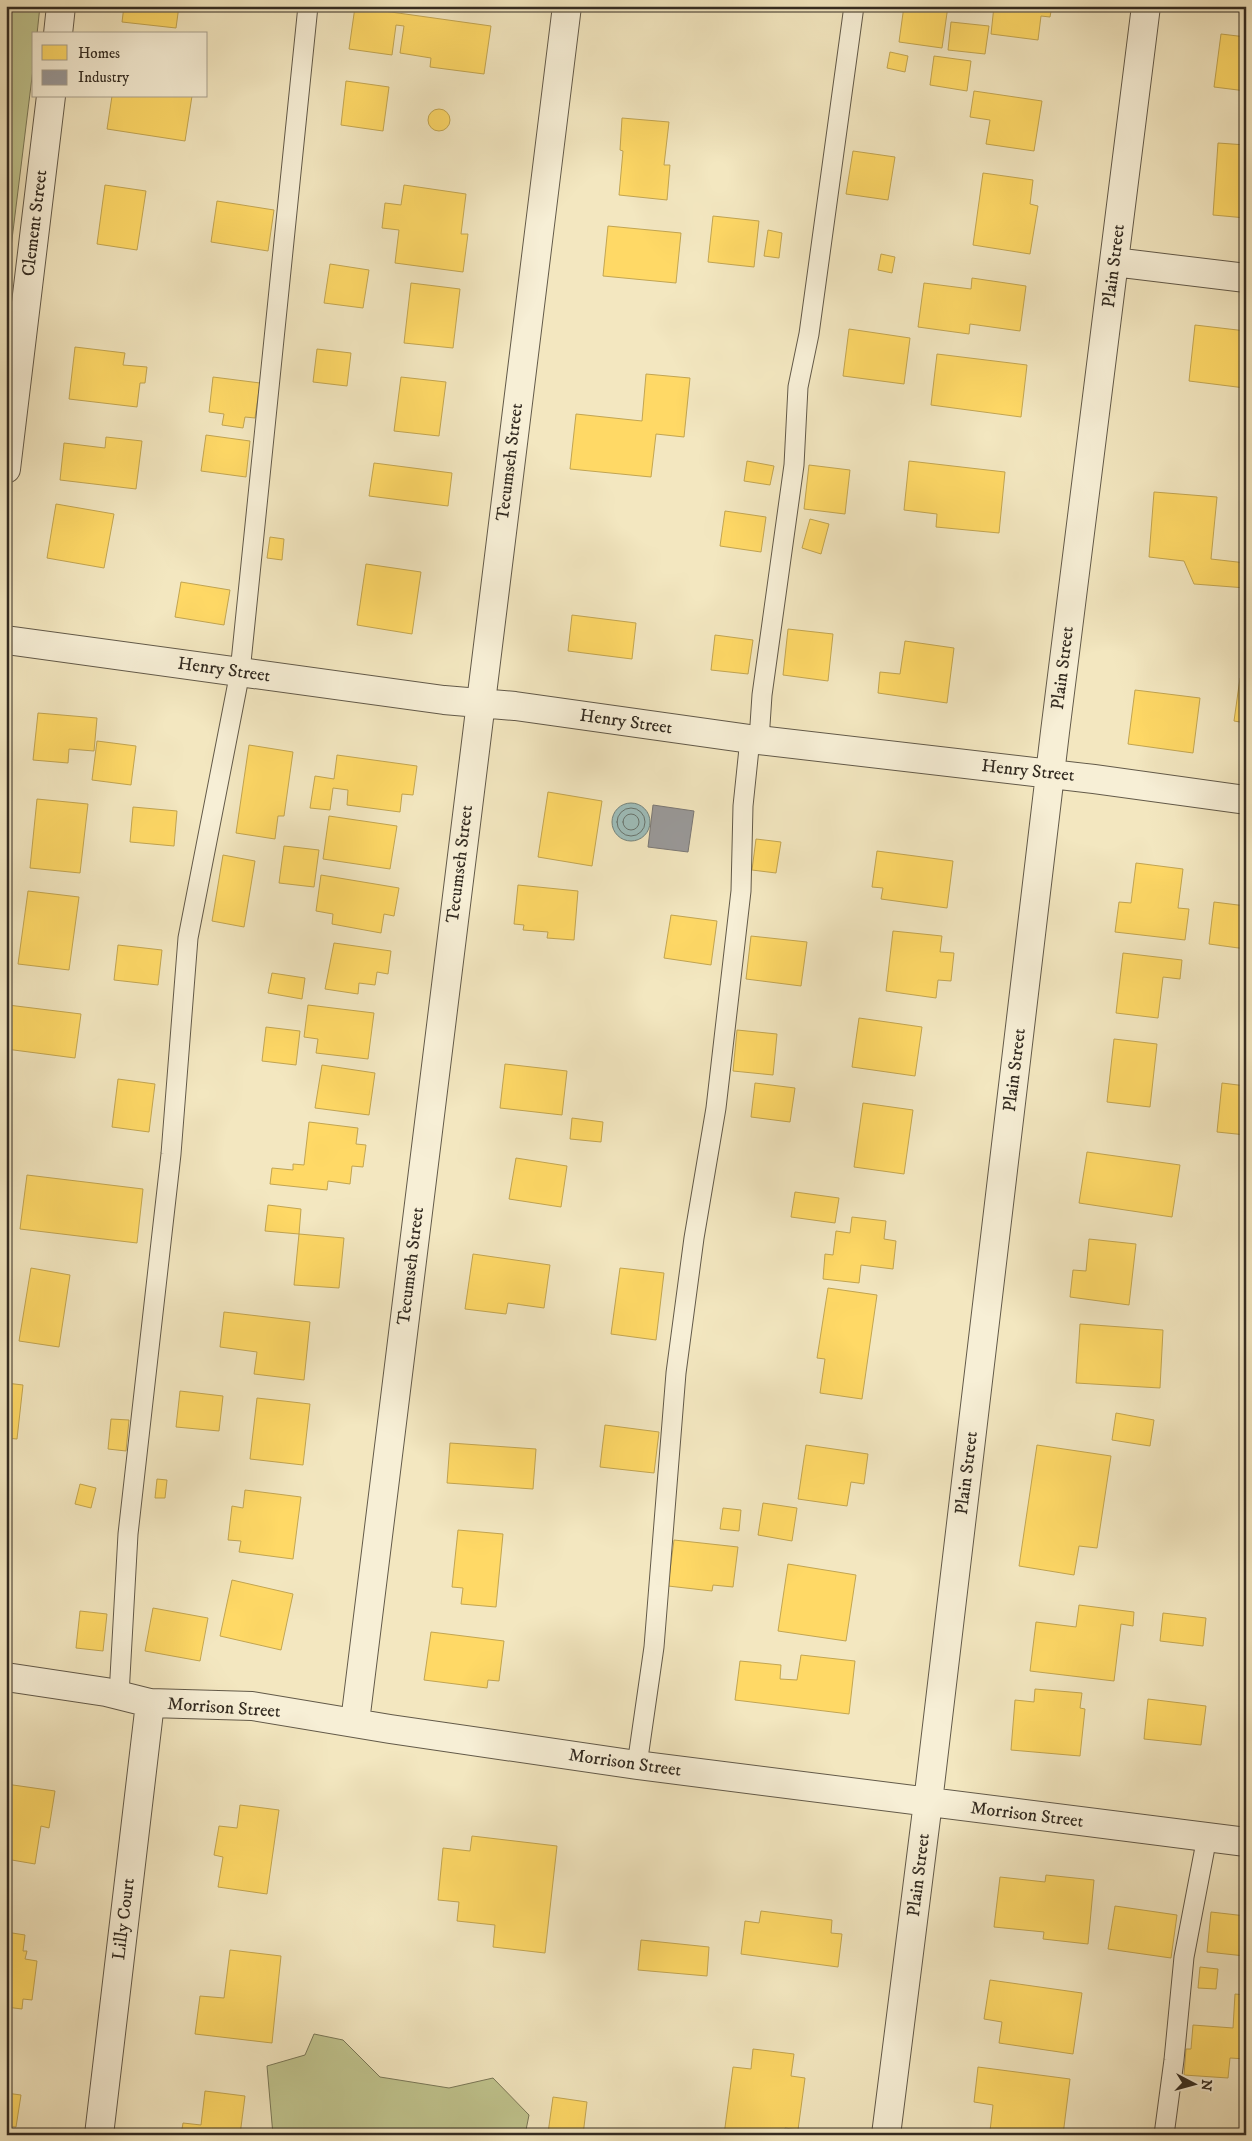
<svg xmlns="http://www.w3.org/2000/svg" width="1252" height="2141" font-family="'IM FELL DW Pica',serif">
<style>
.green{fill:#c0c48e;stroke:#7a7858}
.water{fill:#9ebebb;stroke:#73837d}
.homes{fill:#ffd966;stroke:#c2a551}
.industry{fill:#999;stroke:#7a7875}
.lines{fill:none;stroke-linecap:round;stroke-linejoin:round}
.shore{stroke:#68746e;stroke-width:1}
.service-casing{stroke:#635a49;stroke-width:21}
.minor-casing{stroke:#635a49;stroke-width:30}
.service{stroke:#f7efd6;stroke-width:19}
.minor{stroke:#f7efd6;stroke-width:28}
.labels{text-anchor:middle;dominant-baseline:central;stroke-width:5;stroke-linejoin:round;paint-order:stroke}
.street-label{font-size:18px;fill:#332b21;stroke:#f7efd6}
</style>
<rect width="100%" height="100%" fill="#f3e7c0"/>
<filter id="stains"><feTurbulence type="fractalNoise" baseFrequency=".004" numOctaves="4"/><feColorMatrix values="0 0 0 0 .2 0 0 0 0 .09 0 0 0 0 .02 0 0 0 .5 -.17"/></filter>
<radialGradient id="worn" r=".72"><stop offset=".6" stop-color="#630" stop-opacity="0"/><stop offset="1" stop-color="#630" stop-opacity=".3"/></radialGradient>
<path class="green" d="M6 6H40L37 34H34V61L6 288Z
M314 2034 343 2040 380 2077 449 2088 493 2078 529 2115 525 2135H273L267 2066 305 2055Z"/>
<path class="water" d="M612 822a19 19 0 1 1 38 0a19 19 0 1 1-38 0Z"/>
<path class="homes" d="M124 6H179L176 28 122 22Z
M904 6H948L942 48 899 42Z
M994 6H1052L1050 17 1041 16 1038 40 991 34Z
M355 7 491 26 484 74 430 67 431 58 400 53 404 26 396 25 392 55 349 49Z
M951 22 989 26 985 54 948 50Z
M1221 34 1246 37V91L1214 87Z
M890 52 908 56 905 72 887 68Z
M934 56 971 61 967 91 930 85Z
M346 81 389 87 383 131 341 125Z
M974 91 1042 101 1034 151 986 144 990 120 970 117Z
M112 96H192L185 141 107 129Z
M428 120a11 11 0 1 1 22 0a11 11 0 1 1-22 0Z
M622 118 669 122 664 165H670L667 200 619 195 623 151 620 150Z
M1218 143 1246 145V218L1213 215Z
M853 151 895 157 888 200 846 194Z
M983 173 1033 180 1030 204 1038 206 1030 254 973 245Z
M105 185 146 191 137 250 97 244Z
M404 185 466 194 461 234H468L463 272 395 263 399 230 382 228 385 203 401 205Z
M217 201 274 210 268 251 211 242Z
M713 216 759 221 754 267 708 262Z
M608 226 681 233 676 283 603 276Z
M768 230 782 233 779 258 764 256Z
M881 254 895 257 892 273 878 270Z
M330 264 369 270 363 308 324 303Z
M972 278 1026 286 1020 331 970 324 969 334 918 327 924 283 971 289Z
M411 283 460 289 453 348 404 343Z
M1195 325 1246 331 1245 388 1189 381Z
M849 329 910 338 904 384 843 376Z
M75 347 125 353 123 365 147 367 145 383H140L137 407 69 399Z
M317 349 351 353 347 386 313 382Z
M937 354 1027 365 1021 417 931 405Z
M646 374 690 378 684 437 656 434 651 477 570 469 576 414 642 421Z
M213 377 260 383 255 418 245 417 243 428 222 425 224 414 209 412Z
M401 377 446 382 439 436 394 431Z
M206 435 250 441 246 477 201 471Z
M106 437 142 441 136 489 60 480 64 443 105 448Z
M747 461 774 466 770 485 744 481Z
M909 461 1005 472 999 533 936 527 937 514 904 510Z
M374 463 452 473 448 506 369 496Z
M809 465 850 470 845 514 804 509Z
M1154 492 1217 497 1211 559 1246 563V588L1194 584 1184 561 1149 557Z
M56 504 114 514 104 568 47 558Z
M725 511 766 517 761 552 720 546Z
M810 519 829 524 821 554 802 548Z
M270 537 284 539 282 560 267 558Z
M366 564 421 572 412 634 357 625Z
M181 582 230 590 224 625 175 617Z
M572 615 636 623 632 659 568 651Z
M788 629 833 634 828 681 783 675Z
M715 635 753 640 748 674 711 670Z
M905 641 954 648 947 703 878 693 880 672 900 674Z
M1240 678 1246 679V723L1234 721Z
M1135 690 1200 698 1193 753 1128 744Z
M38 713 97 718 94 751 69 749 68 763 33 760Z
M97 741 136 746 131 785 92 780Z
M249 745 293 752 284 816H278L275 839 236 833Z
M337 755 417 766 413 795 402 794 400 812 347 805 348 790 333 788 330 810 310 808 315 776 334 779Z
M548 792 602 801 592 866 538 857Z
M37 799 88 804 80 873 30 868Z
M133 807 177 811 174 846 130 842Z
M329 816 397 826 390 869 323 859Z
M756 839 781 842 776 873 752 870Z
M284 846 319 850 314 887 279 883Z
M877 851 953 861 947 908 881 899 883 888 872 887Z
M223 855 255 861 244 927 212 921Z
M1136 863 1183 869 1178 908 1189 909 1185 940 1115 932 1119 902 1131 903Z
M321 875 399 888 394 916 384 914 381 933 332 924 333 914 316 911Z
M518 885 578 891 574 940 547 938 548 932 523 930 524 925 514 924Z
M28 891 79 897 69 970 18 964Z
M1214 902 1246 906V949L1209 944Z
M671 915 717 921 711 965 664 958Z
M893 931 942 936 940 952 954 953 951 981 938 980 936 998 886 991Z
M751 936 807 942 801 986 746 979Z
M334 943 391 951 388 974 377 972 375 985 359 983 358 994 325 989Z
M118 945 162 950 158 985 114 980Z
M1123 953 1182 960 1180 979 1163 977 1158 1018 1116 1013Z
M272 973 305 978 302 999 268 993Z
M8 1005 81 1014 75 1058 6 1049Z
M308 1005 374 1013 368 1059 316 1053 318 1039 304 1037Z
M859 1018 922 1027 915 1076 852 1067Z
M266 1027 300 1031 296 1065 262 1061Z
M737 1030 777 1034 773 1075 733 1071Z
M1114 1039 1157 1044 1150 1107 1107 1102Z
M505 1064 567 1071 562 1115 500 1108Z
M322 1065 375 1073 369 1115 315 1108Z
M118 1079 155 1084 149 1132 112 1127Z
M755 1083 795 1088 790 1122 751 1117Z
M1222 1083 1246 1086V1135L1217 1132Z
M863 1103 913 1110 904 1174 854 1167Z
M572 1118 603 1122 601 1142 570 1139Z
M309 1122 358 1128 356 1144 366 1145 363 1167 352 1166 350 1184 328 1181 327 1190 270 1184 272 1168 293 1170V1164L304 1165Z
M1087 1152 1180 1165 1172 1217 1079 1203Z
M516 1158 567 1166 561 1207 509 1199Z
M27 1175 143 1189 137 1243 20 1229Z
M795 1192 839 1198 835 1223 791 1217Z
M268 1205 301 1209 299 1234 265 1231Z
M852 1217 886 1221 884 1239 896 1241 893 1269 861 1265 859 1283 823 1279 825 1254 833 1255 836 1231 850 1233Z
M299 1234 344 1238 339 1288 294 1285Z
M1089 1239 1136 1244 1129 1305 1070 1297 1073 1270 1086 1271Z
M473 1254 550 1265 544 1308 508 1303 506 1314 465 1309Z
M31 1268 70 1275 59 1347 19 1341Z
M620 1268 664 1273 656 1340 611 1334Z
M828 1288 877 1295 862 1399 820 1393 825 1359 817 1358Z
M224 1312 310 1322 304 1380 254 1374 257 1352 220 1347Z
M1080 1324 1163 1330 1160 1388 1076 1383Z
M6 1383 23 1385 17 1439 6 1438Z
M180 1391 223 1396 219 1431 176 1427Z
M257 1398 310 1404 303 1465 250 1459Z
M1116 1413 1154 1420 1150 1446 1112 1440Z
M111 1419 129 1420 126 1451 108 1449Z
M605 1425 659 1432 654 1473 600 1467Z
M450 1443 536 1449 533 1489 447 1483Z
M806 1445 868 1454 864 1484 851 1482 847 1506 798 1499Z
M1037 1445 1111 1456 1097 1548 1079 1546 1074 1575 1019 1566Z
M157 1479 167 1480 165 1498H155Z
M80 1484 96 1488 91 1508 75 1504Z
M245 1490 301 1497 293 1559 239 1552 241 1541 228 1540 232 1506 243 1508Z
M763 1503 797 1508 792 1541 758 1535Z
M723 1508 741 1510 739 1531 720 1529Z
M458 1530 503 1534 496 1607 461 1604 463 1588 452 1587Z
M674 1540 738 1547 733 1587 713 1585 712 1591 668 1586Z
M6 1559H10L7 1583H6Z
M788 1564 856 1575 846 1641 778 1631Z
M232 1580 293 1594 281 1650 220 1636Z
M1079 1605 1134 1612 1133 1626 1121 1624 1114 1681 1030 1671 1036 1622 1076 1627Z
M153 1608 208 1618 200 1661 145 1651Z
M80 1611 107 1614 103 1651 76 1648Z
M1163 1613 1206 1618 1203 1646 1160 1641Z
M431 1632 504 1641 499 1681 488 1680 487 1688 424 1680Z
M801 1655 855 1661 849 1714 735 1700 740 1661 781 1665 780 1679 797 1680Z
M1035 1689 1082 1693 1080 1708 1085 1709 1080 1756 1011 1750 1015 1700 1034 1702Z
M1148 1699 1206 1706 1201 1745 1144 1739Z
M6 1784 55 1791 49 1828 41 1826 35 1864 6 1859Z
M240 1805 279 1810 267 1894 218 1887 223 1857 214 1855 219 1826 237 1828Z
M472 1836 557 1846 545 1953 493 1947 495 1925 457 1921 459 1902 438 1900 443 1848 470 1851Z
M1046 1875 1094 1880 1088 1944 1043 1939 1044 1932 994 1927 1000 1877 1045 1882Z
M1115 1906 1177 1915 1171 1958 1108 1949Z
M761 1911 832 1920 831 1933 842 1934 838 1967 741 1954 745 1921 759 1923Z
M1211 1912 1246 1916 1245 1956 1207 1952Z
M6 1932 25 1935 23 1951H27L25 1959 37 1961 32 2000 23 1999 22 2009 6 2007Z
M641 1940 709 1947 707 1976 638 1970Z
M230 1950 281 1956 272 2043 195 2034 200 1996 224 1998Z
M1200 1967 1218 1969 1216 1989 1198 1988Z
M990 1980 1082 1993 1073 2054 999 2043 1002 2022 984 2019Z
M1235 1994 1246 1995V2059L1230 2058 1228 2078 1184 2075 1186 2049H1191L1193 2025 1233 2028Z
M753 2049 794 2054 791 2076 805 2078 798 2130 785 2128 784 2135H724L733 2067 751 2069Z
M978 2067 1070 2079 1063 2135H1023L990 2131 993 2105 974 2102Z
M205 2091 245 2096 240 2135H181L183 2123 201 2125Z
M6 2093 21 2095 16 2127 6 2126Z
M553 2097 587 2102 583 2135 548 2133Z"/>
<path class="industry" d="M653 805 694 811 688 852 648 847Z"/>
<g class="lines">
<path class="shore" d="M617 822a14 14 0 1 1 28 0a14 14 0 1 1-28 0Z
M623 822a8 8 0 1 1 16 0a8 8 0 1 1-16 0Z"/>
<g class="service-casing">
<path id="service" d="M759 740 762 695 794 465 798 387 809 334 854 6
M119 1695 128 1534 171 1154 188 938 240 672 308 6
M637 1765 654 1647 676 1373 694 1238 716 1108 741 891 743 806 750 739
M1164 2135 1174 2060 1184 1957 1207 1837"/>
</g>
<g class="minor-casing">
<path id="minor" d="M58 34 61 6
M1114 262 1246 278
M6 469 51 96
M6 640 444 700 515 706 750 739 1094 779 1246 800
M6 1677 106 1692 150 1703 252 1706 390 1729 637 1765 1246 1842
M355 1722 567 6
M99 2135 150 1703
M886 2135 928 1802 1055 732 1146 6"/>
</g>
<use href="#service" class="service"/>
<use href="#minor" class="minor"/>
</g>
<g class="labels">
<g class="street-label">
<text transform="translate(35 223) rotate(-83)">Clement Street</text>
<text transform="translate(1114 266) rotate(-83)">Plain Street</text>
<text transform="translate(510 462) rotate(-83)">Tecumseh Street</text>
<text transform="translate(1063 668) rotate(-83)">Plain Street</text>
<text transform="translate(224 670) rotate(8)">Henry Street</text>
<text transform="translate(626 722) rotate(8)">Henry Street</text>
<text transform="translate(1028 771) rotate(6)">Henry Street</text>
<text transform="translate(460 864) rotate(-83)">Tecumseh Street</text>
<text transform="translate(1015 1070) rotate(-83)">Plain Street</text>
<text transform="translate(411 1266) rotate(-83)">Tecumseh Street</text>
<text transform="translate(967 1473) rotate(-83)">Plain Street</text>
<text transform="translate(224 1708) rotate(4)">Morrison Street</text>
<text transform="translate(625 1763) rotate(8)">Morrison Street</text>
<text transform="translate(1027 1815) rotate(7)">Morrison Street</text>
<text transform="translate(919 1875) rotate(-83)">Plain Street</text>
<text transform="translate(124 1919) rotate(-83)">Lilly Court</text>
</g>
</g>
<rect width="1252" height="2141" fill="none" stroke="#f3e7c0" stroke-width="25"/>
<rect x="8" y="8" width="1237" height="2126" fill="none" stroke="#332b21" stroke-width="2.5"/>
<rect x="12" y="12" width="1227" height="2116" fill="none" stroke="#332b21"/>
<rect x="32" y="32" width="175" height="65" fill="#f7efd6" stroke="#a9a18e"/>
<rect x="42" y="45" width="25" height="15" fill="#ffd966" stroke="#a9a18e"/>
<text x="78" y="58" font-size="15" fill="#332b21">Homes</text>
<rect x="42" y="70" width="25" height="15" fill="#999999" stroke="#a9a18e"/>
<text x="78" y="82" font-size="15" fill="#332b21">Industry</text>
<g transform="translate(1194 2084) rotate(96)" stroke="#f7efd6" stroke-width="4" paint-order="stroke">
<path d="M0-4L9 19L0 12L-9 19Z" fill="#332b21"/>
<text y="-8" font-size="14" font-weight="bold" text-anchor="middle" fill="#332b21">N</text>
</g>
<rect width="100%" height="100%" filter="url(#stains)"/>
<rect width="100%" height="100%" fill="url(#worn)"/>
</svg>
